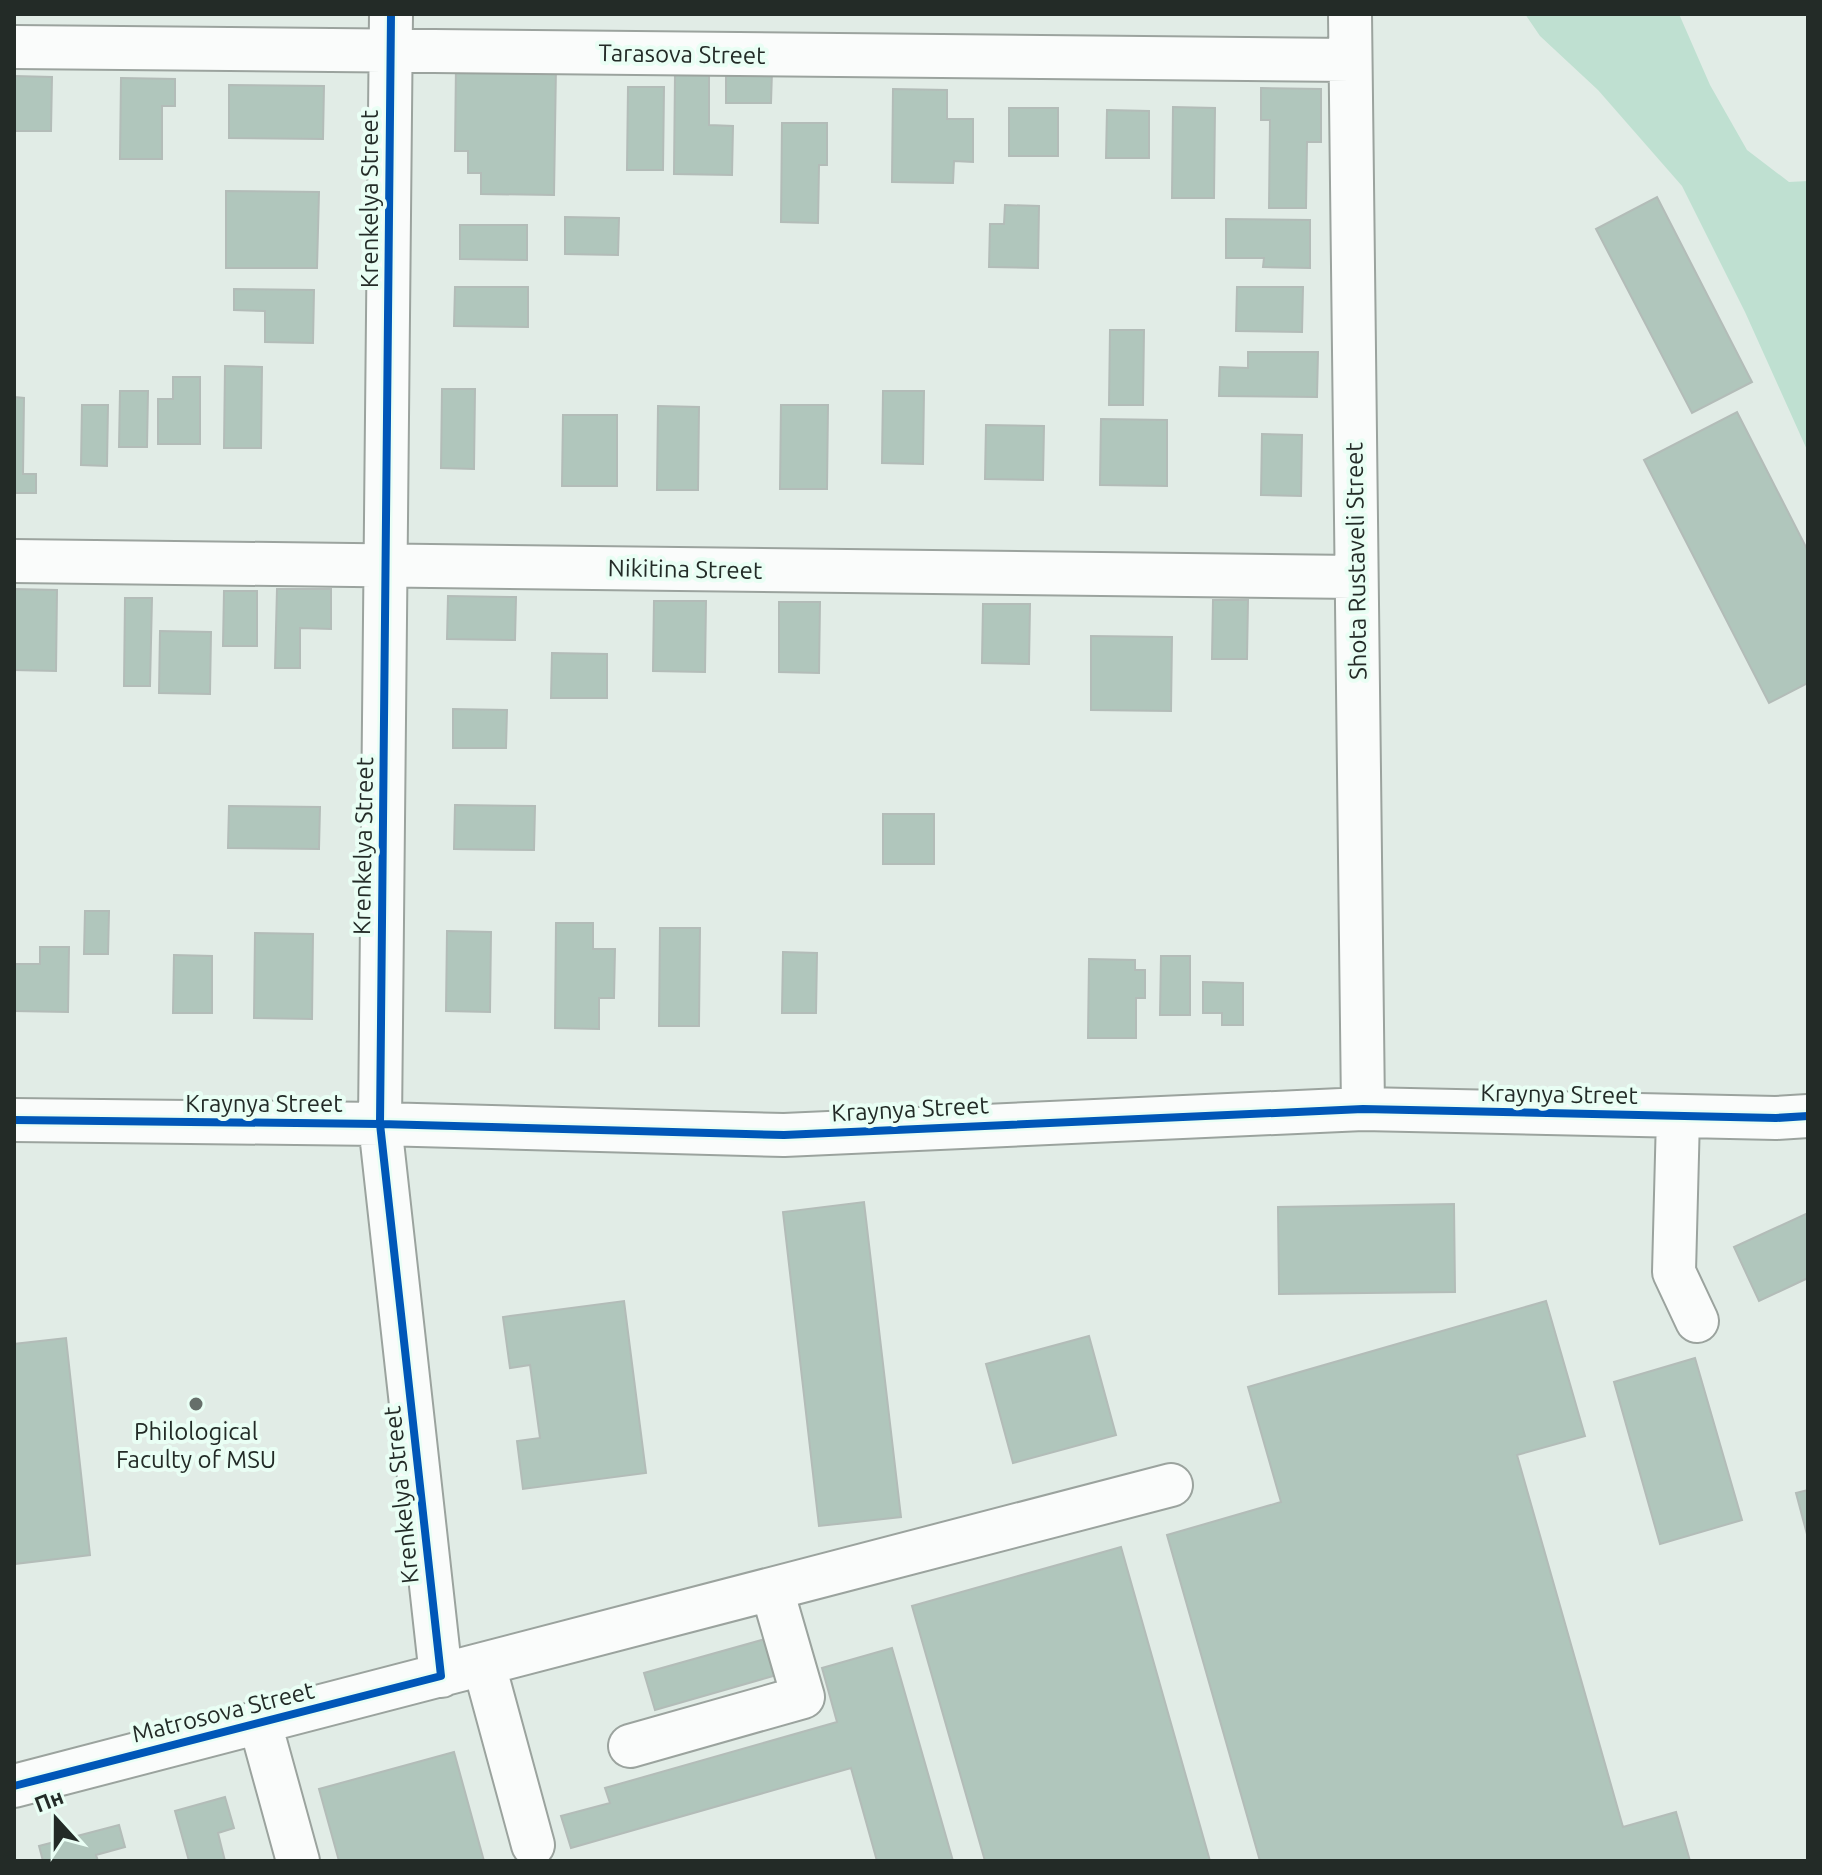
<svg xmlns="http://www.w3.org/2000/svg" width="1822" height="1875" font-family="Ubuntu,sans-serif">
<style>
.green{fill:#bfe0d1}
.building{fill:#b0c6bc;stroke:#b3bcb8;stroke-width:2}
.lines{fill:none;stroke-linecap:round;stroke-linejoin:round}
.minor-casing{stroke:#9ba39e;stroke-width:46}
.minor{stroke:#fafcfb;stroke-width:42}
.cycleway-casing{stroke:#e9fef4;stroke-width:13}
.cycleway{stroke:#0057b8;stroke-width:8}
.poi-dot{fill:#666f6a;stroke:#e9fef4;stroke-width:3}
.labels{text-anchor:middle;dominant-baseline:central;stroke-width:8;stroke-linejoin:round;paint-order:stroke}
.street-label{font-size:24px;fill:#232b27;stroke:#e9fef4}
.poi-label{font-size:24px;fill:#232b27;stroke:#e9fef4}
</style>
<rect width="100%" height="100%" fill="#e1ece6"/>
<path class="green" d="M1525 14H1679L1710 85 1747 150 1789 182 1808 181V452L1745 312 1682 186 1598 90 1540 36Z"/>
<path class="building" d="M456 65 556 66 554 195 481 194V173H468V151H455Z
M726 70 772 71 771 103H726Z
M675 74H709V125L733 126 732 175 674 174Z
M14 76 52 77 51 131H14Z
M121 78 175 79V106H162V159H120Z
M229 85 324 86 323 139 229 138Z
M628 87H664L663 170H627Z
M1261 88 1321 89V142H1307L1306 208H1269L1270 120H1261Z
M893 89 947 90V119H973V162L954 161 953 183 892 182Z
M1173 107 1215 108 1214 198H1172Z
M1009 108H1058V156H1009Z
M1107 110 1149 111V158H1106Z
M782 123H827V165H819L818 223 781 222Z
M226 191 319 192 317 268H226Z
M1657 197 1752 382 1692 413 1596 229Z
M1005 205 1039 206 1038 268 989 267 990 224H1004Z
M565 217 619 218 618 255 565 254Z
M1226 219 1310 220V268L1263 267 1264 258H1226Z
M460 225H527V260L460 259Z
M455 287H528V327L454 326Z
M1237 287H1303L1302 332 1236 331Z
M234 289 314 290 313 343 265 342V311L234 310Z
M1110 330H1144L1143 405H1109Z
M1248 352H1318L1317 397 1219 396 1220 367 1248 368Z
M225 366 262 367 261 448H224Z
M173 377H200V444H158V399H173Z
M442 389H475L474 469 441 468Z
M120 391H148L147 447H119Z
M883 391H924L923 464 882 463Z
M14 397 24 398 23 474H36V493H14Z
M82 405H108L107 466 81 465Z
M781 405H828L827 489H780Z
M658 406 699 407 698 490H657Z
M1737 412 1808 551V683L1769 703 1644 460Z
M563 415H617V486H562Z
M1101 419 1167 420V486L1100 485Z
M986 425 1044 426 1043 480 985 479Z
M1262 434 1302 435 1301 496 1261 495Z
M14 589 57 590 56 671 14 670Z
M277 589H331V629L300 628V668H275Z
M224 591H257V646H223Z
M448 596 516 597 515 640 447 639Z
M125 598H152L150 686H124Z
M1213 600H1248L1247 659H1212Z
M654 601H706L705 672 653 671Z
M779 602H820L819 673 779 672Z
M983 604H1030L1029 664 982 663Z
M160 631 211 632 210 694 159 693Z
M1091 636 1172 637 1171 711 1091 710Z
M552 653 607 654V698H551Z
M453 709 507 710 506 748H453Z
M455 805 535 806 534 850 454 849Z
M229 806 320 807 319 849 228 848Z
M883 814H934V864H883Z
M85 911H109L108 954H84Z
M556 923H593V949H615L614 998H599V1029L555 1028Z
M660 928H700L699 1026H659Z
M447 931 491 932 490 1012 446 1011Z
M255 933 313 934 312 1019 254 1018Z
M40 947H69L68 1012 14 1011V964H40Z
M783 952 817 953 816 1013H782Z
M174 955 212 956V1013H173Z
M1161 956H1190V1015H1160Z
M1089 959 1135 960V970H1145V998H1136V1038H1088Z
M1203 982 1243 983V1025H1222V1013H1203Z
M864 1202 901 1517 819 1526 783 1212Z
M1454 1204 1455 1292 1279 1294 1278 1207Z
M1808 1213V1278L1759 1301 1734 1247Z
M624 1301 646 1473 523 1489 517 1441 540 1438 530 1365 510 1368 503 1317Z
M1546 1301 1585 1436 1517 1455 1623 1827 1676 1812 1690 1861H1260L1167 1535 1281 1502 1248 1387Z
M1089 1336 1116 1435 1013 1463 986 1364Z
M66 1338 90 1555 14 1564V1344Z
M1695 1358 1742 1520 1660 1544 1614 1382Z
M1808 1490V1538L1796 1493Z
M1121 1547 1210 1861H985L912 1606Z
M769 1638 780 1674 655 1710 644 1673Z
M892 1648 953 1861H877L851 1768 571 1848 561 1816 610 1803 605 1788 837 1722 822 1668Z
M454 1752 484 1861H339L319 1789Z
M225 1797 234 1828 218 1833 225 1861H189L175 1811Z
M119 1825 125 1847 96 1855 98 1861H43L39 1846Z"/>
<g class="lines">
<g class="minor-casing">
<path id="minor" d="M391 14 380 1124 441 1676
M1350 14 1363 1109
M14 47 1350 60
M14 561 1356 577
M1678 1117 1674 1272 1697 1321
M14 1120 380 1124 784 1135 1363 1109 1776 1118 1808 1116
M484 1665 533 1845
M260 1723 298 1861
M630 1746 803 1697 772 1590
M14 1786 1171 1485"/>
</g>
<use href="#minor" class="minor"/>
<g class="cycleway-casing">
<path id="cycleway" d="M14 1120 380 1124 784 1135 1363 1109 1776 1118 1808 1116
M14 1786 441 1676 380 1124 391 14"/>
</g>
<use href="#cycleway" class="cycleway"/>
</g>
<circle class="poi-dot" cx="196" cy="1404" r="8"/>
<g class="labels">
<g class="street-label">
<text transform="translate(682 54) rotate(1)">Tarasova Street</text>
<text transform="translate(369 199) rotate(-90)">Krenkelya Street</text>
<text transform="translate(1356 561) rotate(-91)">Shota Rustaveli Street</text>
<text transform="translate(685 569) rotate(1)">Nikitina Street</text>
<text transform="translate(363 846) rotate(-89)">Krenkelya Street</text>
<text transform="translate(1559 1094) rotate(1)">Kraynya Street</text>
<text x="264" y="1103">Kraynya Street</text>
<text transform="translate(910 1109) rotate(-3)">Kraynya Street</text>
<text transform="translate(401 1495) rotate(-96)">Krenkelya Street</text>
<text transform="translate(223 1712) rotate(-14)">Matrosova Street</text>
</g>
<g class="poi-label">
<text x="196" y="1431">Philological<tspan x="196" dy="28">Faculty of MSU</tspan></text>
</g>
</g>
<rect width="1822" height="1875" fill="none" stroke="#232b27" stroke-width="32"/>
<g transform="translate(56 1819) rotate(339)" stroke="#e9fef4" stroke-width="6" paint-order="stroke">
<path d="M0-6L14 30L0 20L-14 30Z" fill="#232b27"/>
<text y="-12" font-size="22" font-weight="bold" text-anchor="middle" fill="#232b27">Пн</text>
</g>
</svg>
